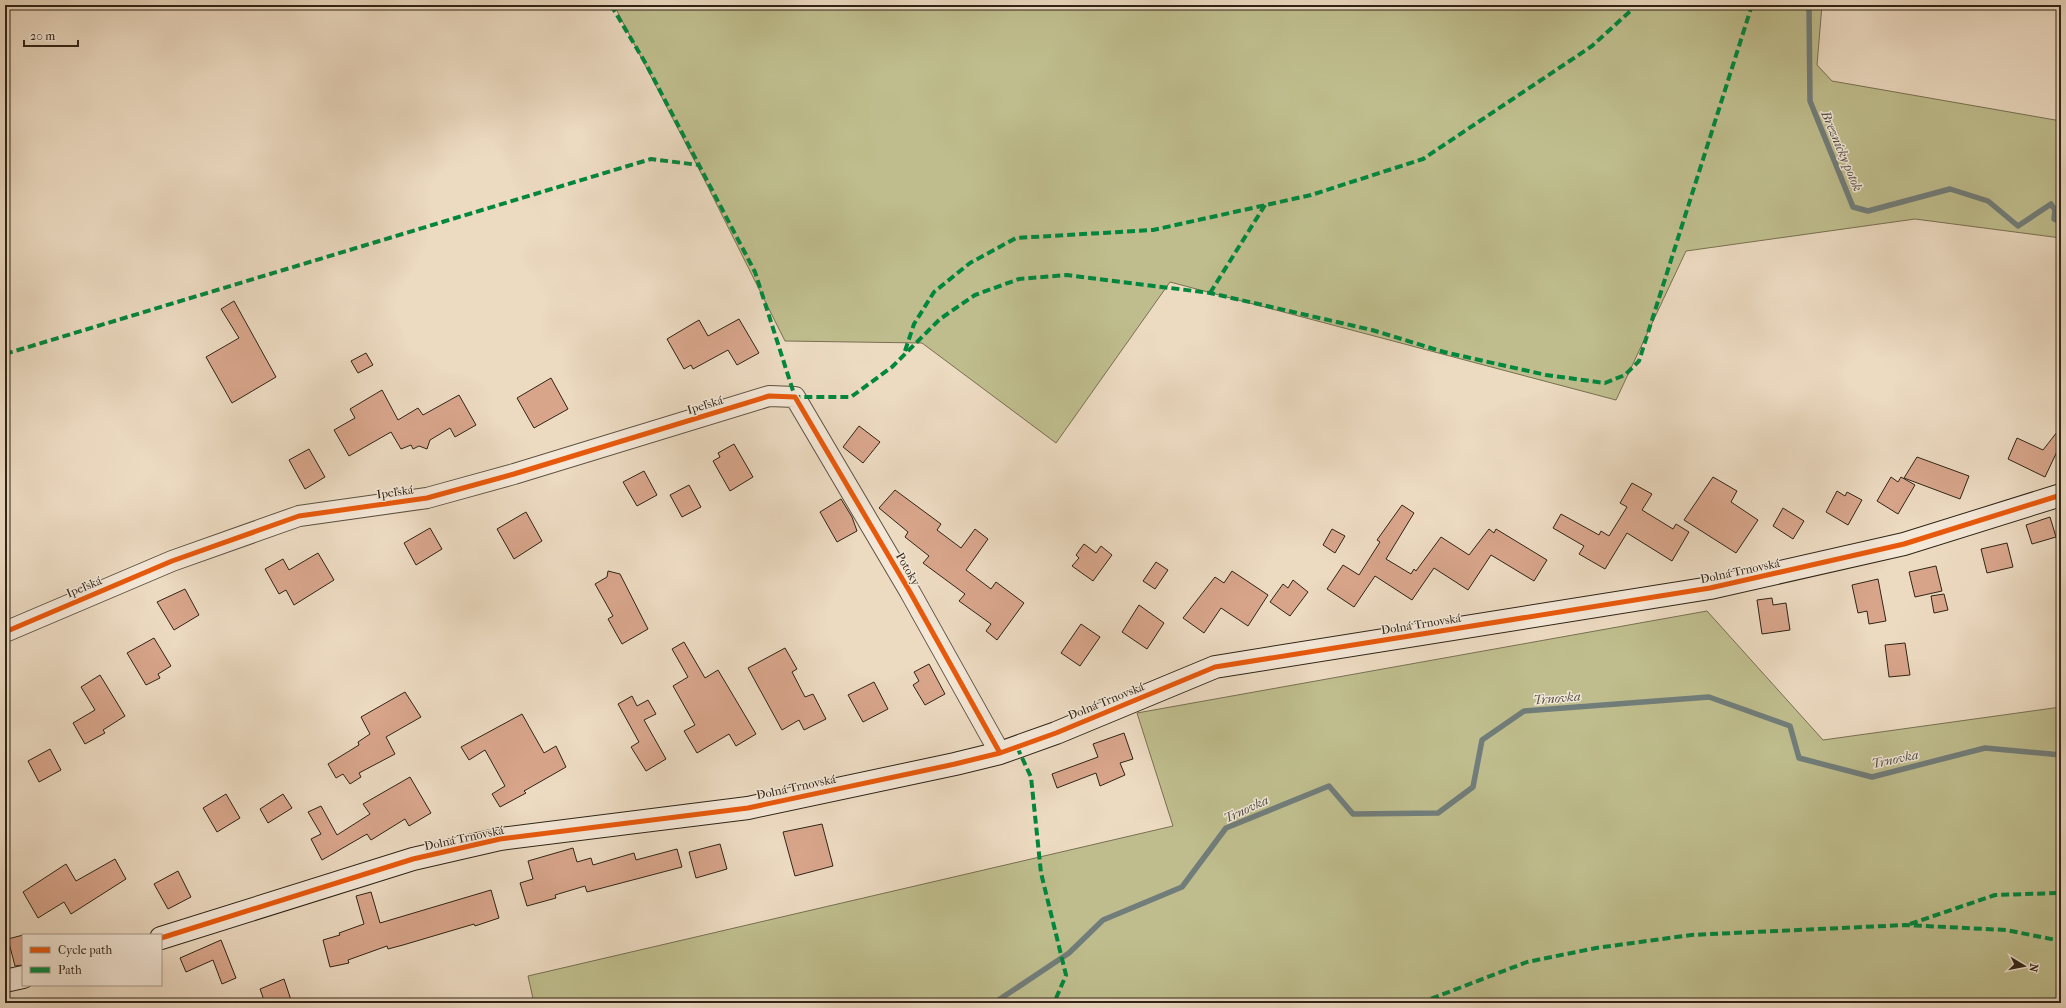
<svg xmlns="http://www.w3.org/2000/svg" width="2066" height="1008" font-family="'IM FELL French Canon',serif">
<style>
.green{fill:#bfbd8d;stroke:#787052}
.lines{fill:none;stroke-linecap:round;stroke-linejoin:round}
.stream{stroke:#717d7a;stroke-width:5.5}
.building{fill:#d8a58b;stroke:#302416}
.street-casing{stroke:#5f5241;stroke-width:22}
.secondary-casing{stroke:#302416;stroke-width:24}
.street{stroke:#f3e7d7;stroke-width:20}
.secondary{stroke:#f3e7d7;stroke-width:22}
.quiet{stroke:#00873e;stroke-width:4;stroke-dasharray:8 4;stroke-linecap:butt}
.cycleway-casing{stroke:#f3e7d7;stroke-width:8}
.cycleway{stroke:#e8590c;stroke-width:5}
.labels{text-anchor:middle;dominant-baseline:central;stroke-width:3;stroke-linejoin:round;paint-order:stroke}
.street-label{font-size:12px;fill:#302416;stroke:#f3e7d7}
.water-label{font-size:13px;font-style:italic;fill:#515048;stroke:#f3e7d7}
</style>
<rect width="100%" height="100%" fill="#ecdac1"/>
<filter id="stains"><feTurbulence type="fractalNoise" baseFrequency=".005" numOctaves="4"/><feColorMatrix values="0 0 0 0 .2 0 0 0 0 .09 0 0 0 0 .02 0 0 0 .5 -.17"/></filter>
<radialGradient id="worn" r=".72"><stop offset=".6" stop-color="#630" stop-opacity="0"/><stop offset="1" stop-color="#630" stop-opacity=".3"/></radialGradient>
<path class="green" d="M614 5H1822L1817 65 1832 81 2061 121V238L1915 219 1686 251 1616 400 1170 282 1056 443 922 343 785 341 704 179Z
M1707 611 1823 740 2061 707V1003H534L528 976 1173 826 1137 713Z"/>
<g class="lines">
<path class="stream" d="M1809 5 1810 101 1853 207 1868 211 1950 189 1988 201 2018 226 2051 204 2055 210 2054 219 2061 222
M994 1003 1069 953 1103 920 1182 887 1226 828 1329 786 1353 814 1438 813 1473 787 1482 740 1524 711 1709 697 1790 726 1799 758 1872 777 1985 748 2061 755"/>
</g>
<path class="building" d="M234 301 276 377 232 403 206 357 239 338 221 309Z
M739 319 759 353 737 365 728 350 693 369 691 365 684 369 667 339 699 320 708 336Z
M366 353 373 365 358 373 351 361Z
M551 378 568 409 534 428 517 398Z
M382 390 398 420 418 408 423 415 459 395 476 425 455 437 450 428 430 440 427 449 419 446 413 449 411 445 401 449 391 432 349 456 334 430 355 418 350 409Z
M859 426 880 442 863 463 843 447Z
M2061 427V443L2045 477 2008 459 2017 438 2043 450Z
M734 444 753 477 730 491 713 461 720 457 718 453Z
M309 449 325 477 305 489 289 460Z
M1917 457 1969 476 1960 499 1904 478Z
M644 471 657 495 637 506 623 482Z
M1713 477 1737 491 1731 502 1758 520 1736 553 1684 520Z
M1891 477 1898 482 1901 477 1915 485 1898 514 1877 501Z
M1632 483 1652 494 1642 510 1673 529 1676 524 1689 532 1672 561 1627 533 1605 569 1579 554 1584 546 1553 528 1561 514 1599 535 1601 531 1609 536 1627 507 1620 503Z
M689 485 701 507 682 517 670 495Z
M895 490 941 524 937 530 961 548 975 529 988 539 966 570 991 589 996 582 1024 603 997 640 986 631 991 624 959 601 965 594 923 563 929 556 905 537 908 532 879 508Z
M1837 491 1845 496 1847 492 1862 500 1848 525 1826 512Z
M841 499 852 517 857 531 837 542 820 512Z
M1402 505 1414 513 1386 559 1411 574 1414 569 1416 571 1441 537 1469 555 1489 529 1494 533 1496 529 1547 560 1534 581 1491 555 1468 590 1434 568 1412 600 1375 576 1354 607 1327 589 1343 565 1359 575 1380 542 1377 540Z
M1783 508 1804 521 1793 539 1773 526Z
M526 512 542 541 514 559 497 529Z
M2050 517 2056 537 2032 544 2026 525Z
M430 528 442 549 416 565 404 543Z
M1332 529 1345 536 1335 553 1323 545Z
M2007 543 2013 567 1987 573 1981 549Z
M1084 544 1096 553 1101 546 1112 555 1093 581 1072 566 1079 558 1076 555Z
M318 553 334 580 294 605 286 590 279 594 265 569 283 559 289 570Z
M1156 562 1168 570 1155 589 1143 581Z
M1936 566 1942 591 1915 597 1909 572Z
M608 571 620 574 648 629 622 644 608 619 613 616 595 584 607 577Z
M1232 571 1268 595 1248 626 1221 608 1204 633 1183 618 1215 577 1224 583Z
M1878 579 1886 621 1869 624 1867 611 1858 613 1852 585Z
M1293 580 1308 592 1290 616 1270 602 1283 584 1288 588Z
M185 589 199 615 174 630 157 602Z
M1944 594 1948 610 1934 613 1931 596Z
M1772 598 1773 605 1786 603 1790 630 1762 634 1757 600Z
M1139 605 1164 623 1147 649 1122 632Z
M1081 624 1100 637 1080 666 1061 653Z
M154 638 171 666 158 674 160 678 146 685 127 653Z
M684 642 705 678 718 670 756 734 736 746 729 734 697 753 684 731 695 725 673 686 688 677 672 649Z
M1905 643 1910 675 1889 677 1885 645Z
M785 648 797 669 792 672 805 697 813 694 826 719 804 730 799 720 782 730 748 668Z
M929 664 945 694 925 705 913 685 919 681 914 672Z
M100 675 125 716 103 730 105 733 85 744 73 723 95 710 81 687Z
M874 682 888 709 863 722 848 695Z
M405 692 421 717 386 737 395 754 359 773 361 777 350 784 343 774 336 778 328 764 359 745 358 742 370 734 361 717Z
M632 696 637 706 648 700 656 714 644 720 666 759 646 771 631 747 639 742 618 704Z
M522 714 544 753 556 746 566 767 524 791 526 793 500 807 492 794 505 786 485 750 469 760 461 747Z
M1124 733 1133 759 1120 763 1125 775 1100 786 1096 773 1057 788 1052 774 1098 757 1093 744Z
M50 749 61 770 39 782 28 761Z
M410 777 431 813 409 826 405 819 371 840 367 834 322 860 311 839 321 834 308 812 321 806 337 835 370 814 363 804Z
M226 794 240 818 217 832 203 808Z
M283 794 292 808 268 823 260 809Z
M822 824 833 866 795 876 783 832Z
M720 844 727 869 696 878 689 852Z
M573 848 577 862 591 858 593 865 634 853 636 860 677 849 682 867 587 892 585 886 555 895 556 898 527 906 520 883 533 879 528 861Z
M115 859 126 879 71 914 64 902 38 918 23 892 66 864 76 881Z
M178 871 191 897 168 909 154 884Z
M491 890 499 918 475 926 474 924 403 945 388 949 387 946 348 960 349 963 330 967 323 940 340 935 339 933 364 924 356 896 371 892 380 923Z
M23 935V965L15 966 8 939Z
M221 940 236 978 222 984 213 960 186 972 180 958Z
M284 979 292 1003H265L260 989Z"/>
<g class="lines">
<g class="street-casing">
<path id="street" d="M5 632 172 561 299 516 427 498 514 474 769 396 795 397 910 592 1000 753"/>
</g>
<g class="secondary-casing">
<path id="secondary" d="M161 938 413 859 500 839 748 808 955 764 1000 753 1056 733 1215 667 1710 588 1904 544 2061 495
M5 981 23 977"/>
</g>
<use href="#street" class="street"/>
<use href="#secondary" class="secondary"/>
<path class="quiet" d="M611 5 646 64 755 272 795 397H851L892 367 940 319 975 295 1019 279 1067 275 1210 293 1372 330 1444 352 1546 375 1605 383 1625 375 1639 361 1752 5
M1210 293 1265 205
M905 351 914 324 934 292 970 263 1016 238 1153 230 1311 195 1423 159 1592 46 1637 5
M5 354 651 159 699 165
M1017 747 1031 777 1041 873 1066 975 1054 1003
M1910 924 1995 895 2061 893
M1420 1003 1527 962 1596 948 1691 935 1905 925 2006 930 2061 941"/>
<g class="cycleway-casing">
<path id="cycleway" d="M5 632 172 561 299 516 427 498 514 474 769 396 795 397 910 592 1000 753
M161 938 413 859 500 839 748 808 955 764 1000 753 1056 733 1215 667 1710 588 1904 544 2061 495"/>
</g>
<use href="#cycleway" class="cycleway"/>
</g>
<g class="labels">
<g class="street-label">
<text transform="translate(705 405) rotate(-17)">Ipeľská</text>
<text transform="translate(395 492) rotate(-8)">Ipeľská</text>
<text transform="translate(908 569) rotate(60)">Potoky</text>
<text transform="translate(1740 571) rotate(-12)">Dolná Trnovská</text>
<text transform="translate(84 587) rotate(-23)">Ipeľská</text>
<text transform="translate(1421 624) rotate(-9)">Dolná Trnovská</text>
<text transform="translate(1106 701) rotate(-22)">Dolná Trnovská</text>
<text transform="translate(796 787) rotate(-12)">Dolná Trnovská</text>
<text transform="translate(464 838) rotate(-12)">Dolná Trnovská</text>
</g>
<g class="water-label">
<text transform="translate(1842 151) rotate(67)">Breznícky potok</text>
<text transform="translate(1557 698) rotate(-5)">Trnovka</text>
<text transform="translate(1895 759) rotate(-12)">Trnovka</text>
<text transform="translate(1246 809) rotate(-25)">Trnovka</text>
</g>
</g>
<rect width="2066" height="1008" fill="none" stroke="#ecdac1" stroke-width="20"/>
<rect x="6" y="6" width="2054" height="996" fill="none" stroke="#302416" stroke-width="2"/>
<rect x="10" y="10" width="2046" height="988" fill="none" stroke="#302416"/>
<rect x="22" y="934" width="140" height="52" fill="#f3e7d7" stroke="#a5998a"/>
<rect x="30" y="947" width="20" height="6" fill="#e8590c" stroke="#a5998a"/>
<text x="58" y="954" font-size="12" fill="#302416">Cycle path</text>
<rect x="30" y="967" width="20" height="6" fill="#00873e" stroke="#a5998a"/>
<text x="58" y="974" font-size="12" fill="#302416">Path</text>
<g transform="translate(2024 966) rotate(100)" stroke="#f3e7d7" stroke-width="3" paint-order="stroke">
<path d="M0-3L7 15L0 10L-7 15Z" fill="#302416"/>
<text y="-6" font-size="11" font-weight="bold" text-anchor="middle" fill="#302416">N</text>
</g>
<path d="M24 40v6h54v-6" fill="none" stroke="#302416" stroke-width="2"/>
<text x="30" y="40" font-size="12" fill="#302416" stroke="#f3e7d7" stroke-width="3" paint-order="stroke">20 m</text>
<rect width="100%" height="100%" filter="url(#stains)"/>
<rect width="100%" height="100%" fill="url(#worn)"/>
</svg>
